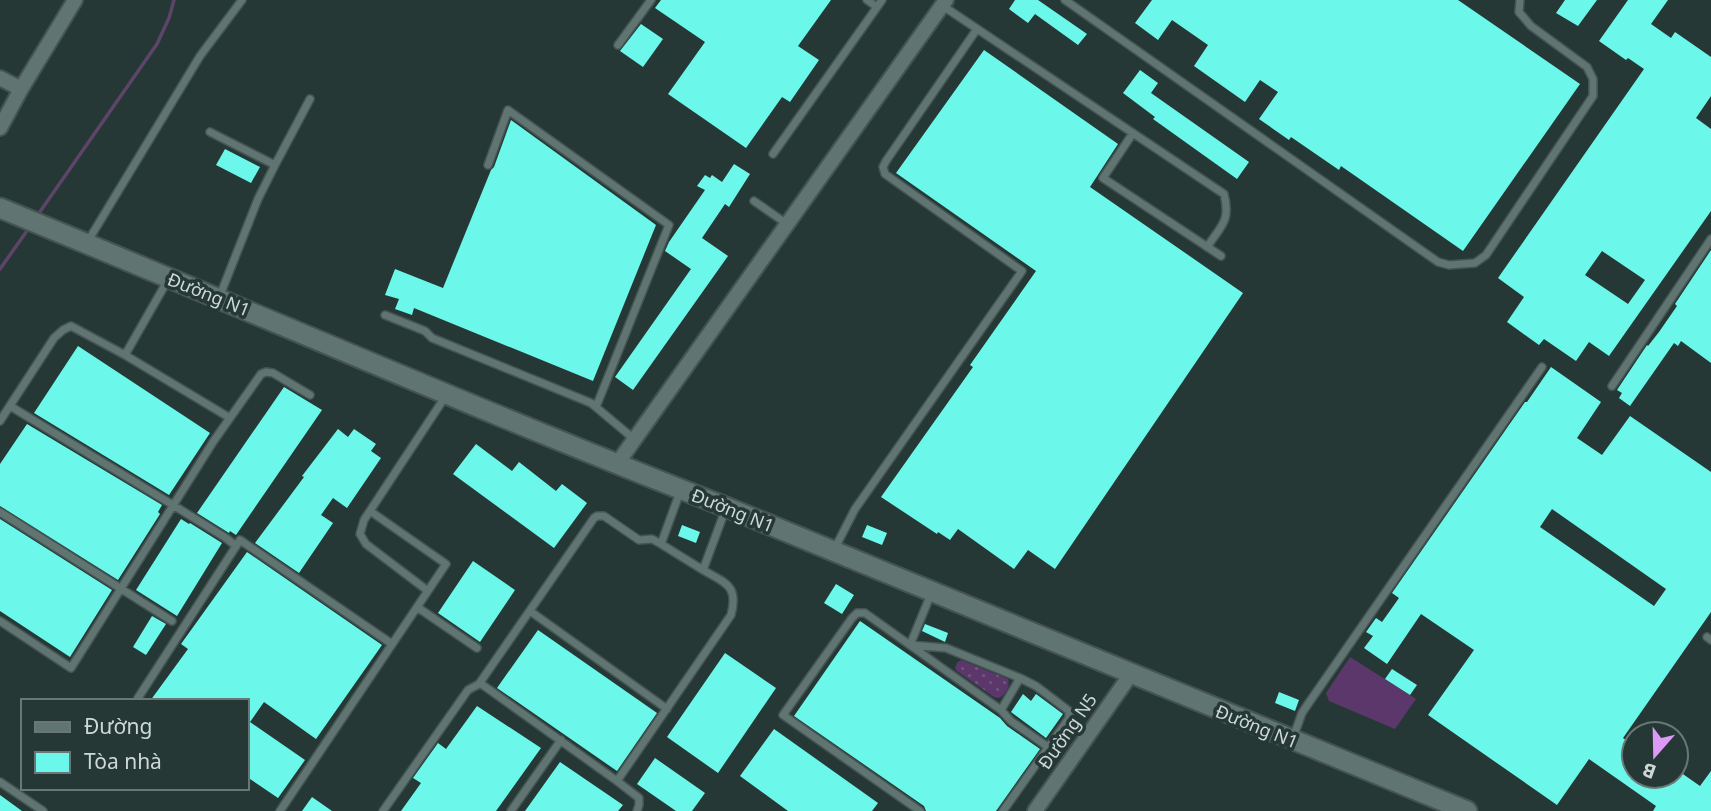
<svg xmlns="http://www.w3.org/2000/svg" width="1711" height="811" font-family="'Noto Sans',sans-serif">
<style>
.grass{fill:url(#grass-dots)}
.park{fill:#5b376b}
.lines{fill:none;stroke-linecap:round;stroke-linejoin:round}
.stream{stroke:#5d4469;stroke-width:3.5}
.building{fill:#6bf8eb;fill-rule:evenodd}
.lane-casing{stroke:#445452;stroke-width:10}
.street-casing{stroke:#445452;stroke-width:18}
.secondary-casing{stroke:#445452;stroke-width:23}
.lane{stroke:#607471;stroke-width:7}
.street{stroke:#607471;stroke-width:14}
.secondary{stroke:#607471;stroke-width:19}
.labels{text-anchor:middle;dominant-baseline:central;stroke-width:7;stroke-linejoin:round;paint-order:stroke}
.street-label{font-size:18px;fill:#ced9d7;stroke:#263836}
</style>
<defs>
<pattern id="grass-dots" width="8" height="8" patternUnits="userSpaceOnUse" patternTransform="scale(1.75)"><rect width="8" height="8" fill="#5b376b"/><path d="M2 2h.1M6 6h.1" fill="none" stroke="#71537f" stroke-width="1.8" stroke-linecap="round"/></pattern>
</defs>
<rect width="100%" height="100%" fill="#263836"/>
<path class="grass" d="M961 660 1008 679C1011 686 1005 695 999 698L994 697 957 671 955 668 957 663Z"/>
<path class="park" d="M1350 657 1416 699 1395 729 1329 701 1326 693Z"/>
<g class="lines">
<path class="stream" d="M37 216 157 44 169 18 174 0
M0 269 29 228"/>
</g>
<path class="building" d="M661 0H831L798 46 819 60 790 102 782 97 746 148 668 94 705 42 655 8Z
M1015 0H1038L1087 34 1078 45 1035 14 1028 23 1009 9Z
M1152 0H1458L1580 84 1463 251 1341 166 1339 170 1291 137 1289 140 1259 119 1278 92 1260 80 1245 102 1194 66 1208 45 1172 20 1158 40 1135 23Z
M1565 0H1597L1578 26 1556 13Z
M1628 0H1668L1651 24 1671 38 1675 32 1711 57V96L1696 118 1711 129V211L1609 356 1589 342 1576 361 1544 339 1539 345 1507 322 1524 297 1498 278 1644 69 1628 58 1626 60 1599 41ZM1602 251 1645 280 1628 304 1585 275Z
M641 24 663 39 643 67 620 51Z
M984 50 1118 144 1090 187 1243 293 1055 569 1028 550 1014 569 958 529 950 540 938 532 937 534 881 497 973 367 970 365 1036 271 896 173Z
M1140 70 1158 83 1151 93 1249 162 1237 179 1153 119 1155 117 1123 93Z
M511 120 656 225 593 381 414 308 412 315 395 309 399 299 385 295 395 269 443 288 491 170 494 167Z
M225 149 260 167 251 183 216 165Z
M734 164 750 174 729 207 725 204 702 238 728 256 633 390 615 377 691 269 665 251 669 242 705 190 697 186 705 175 710 178 712 175 722 182Z
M1711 250V363L1681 341 1678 346 1674 343 1630 406 1619 398 1622 393 1617 390 1647 345 1648 346 1659 332 1677 306 1675 304Z
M78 346 210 433 169 495 34 413Z
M1551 367 1601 402 1577 438 1602 455 1630 416 1711 472V612L1623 738 1634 746V776H1677L1680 772 1700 786 1711 771V811H1653L1656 806 1589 759 1557 805 1428 715 1474 650 1421 614 1387 664 1364 648 1373 636 1366 632 1376 618 1382 622 1399 598 1392 593 1525 402H1527ZM1552 509 1666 589 1654 606 1540 527Z
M284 387 322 410 236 535 230 531 229 533 197 513Z
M27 424 162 505 158 512 160 514 118 580 0 506V464Z
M338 429 348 437 354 429 376 444 371 451 381 458 347 508 333 498 321 515 333 523 299 573 255 543 304 477 302 476Z
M476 444 512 471 519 462 556 491 562 484 587 503 554 548 453 474Z
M0 519 112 590 70 657 0 611Z
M181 519 189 524 190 523 222 543 177 616 136 590Z
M682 525 700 532 696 543 678 536Z
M867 525 887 533 882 545 862 537Z
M247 552 382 645 316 739 264 702 250 722 305 760 278 798 247 777V701H150L188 649 181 644Z
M473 561 515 590 480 642 438 613Z
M836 584 854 595 842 614 824 603Z
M152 616 166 624 146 655 133 647Z
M860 621 1000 718 1007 726 1040 749 996 811H926L924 806 794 716Z
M925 624 948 633 945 642 922 631Z
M538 630 657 713 617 771 497 688Z
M725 653 776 688 718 773 667 737Z
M1392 669 1417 685 1410 695 1385 679Z
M1279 692 1299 700 1295 711 1275 703Z
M1023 694 1031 701 1036 694 1063 714 1046 738 1011 712Z
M477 706 541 748 496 811H401L421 783 413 778 438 743 446 749Z
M774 729 878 803 872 811H788L740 776Z
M655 758 705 793 692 811H676L637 784Z
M560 762 623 805 618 811H525Z
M0 795 22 811H0Z
M312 797 332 811H302Z"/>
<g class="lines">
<g class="lane-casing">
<path id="lane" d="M867 0 877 7
M1065 0 1438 262 1449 265 1475 263 1486 255 1593 96V79L1587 67 1531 26 1519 12 1520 0
M943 6 1224 194C1231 221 1221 226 1207 247
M618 45 651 0
M210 132 275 165
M1133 133 1103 178 1221 256
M773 154 882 0
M488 165 508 110 669 225 596 407
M754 201 787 224
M88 241 200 56 242 0
M219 298 258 199 275 165 310 99
M385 315 425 331 432 338 591 403 634 439
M125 355 169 278
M1612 386 1711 239
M10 406 173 505 226 538 236 546
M0 421 54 338 63 330 71 326 125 355 230 418
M680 492 661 544 703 570
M0 512 172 621
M835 548 855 509 1022 271 885 174 883 167 886 161 977 29
M428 591 366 544 360 534 364 520 447 394
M417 607 477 648
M530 611 667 709
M0 621 71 668 213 442 261 374 266 372 273 373 310 395
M1707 637 1711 640
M910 645 931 594
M911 645 946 648 1020 678 1036 686 1069 711V718L1003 811
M480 683 617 781
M138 698 240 540 392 644
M1001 710 1020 678
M1293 738 1302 713 1308 704 1542 367
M0 782 43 811
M280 811 446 564 370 511
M383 811 468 690 479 684 594 518 597 516H604L639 540 652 539 661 544
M511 811 561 740
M637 811 639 805V798L617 781 731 615C739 585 725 583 703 570L726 508
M920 811 783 715 852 618 857 613H865L1001 710 1011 721 1048 747"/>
</g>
<g class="street-casing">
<path id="street" d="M0 78 21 89
M0 128 21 89 75 0
M617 464 946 0
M1035 811 1131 674"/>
</g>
<g class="secondary-casing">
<path id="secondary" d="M0 208C242 307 482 412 726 507L1467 811"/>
</g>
<use href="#lane" class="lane"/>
<use href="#street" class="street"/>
<use href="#secondary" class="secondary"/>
</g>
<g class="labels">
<g class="street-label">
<text transform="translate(209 294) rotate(22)">Đường N1</text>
<text transform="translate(733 510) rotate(22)">Đường N1</text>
<text transform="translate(1257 726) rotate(22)">Đường N1</text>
<text transform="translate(1067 731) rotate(-55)">Đường N5</text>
</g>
</g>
<rect x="21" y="699" width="228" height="91" fill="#263836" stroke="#697876" stroke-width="2"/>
<rect x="35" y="722" width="35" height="10" fill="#607471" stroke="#697876" stroke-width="2"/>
<text x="84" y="734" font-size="21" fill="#ced9d7">Đường</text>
<rect x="35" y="752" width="35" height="21" fill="#6bf8eb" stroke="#697876" stroke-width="2"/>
<text x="84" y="769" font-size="21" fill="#ced9d7">Tòa nhà</text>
<g transform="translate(1655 755) rotate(200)"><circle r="33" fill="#263836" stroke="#697876" stroke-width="2"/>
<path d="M0-5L12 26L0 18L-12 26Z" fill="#da9af6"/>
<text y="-10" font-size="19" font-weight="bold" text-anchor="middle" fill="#ced9d7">B</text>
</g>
</svg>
